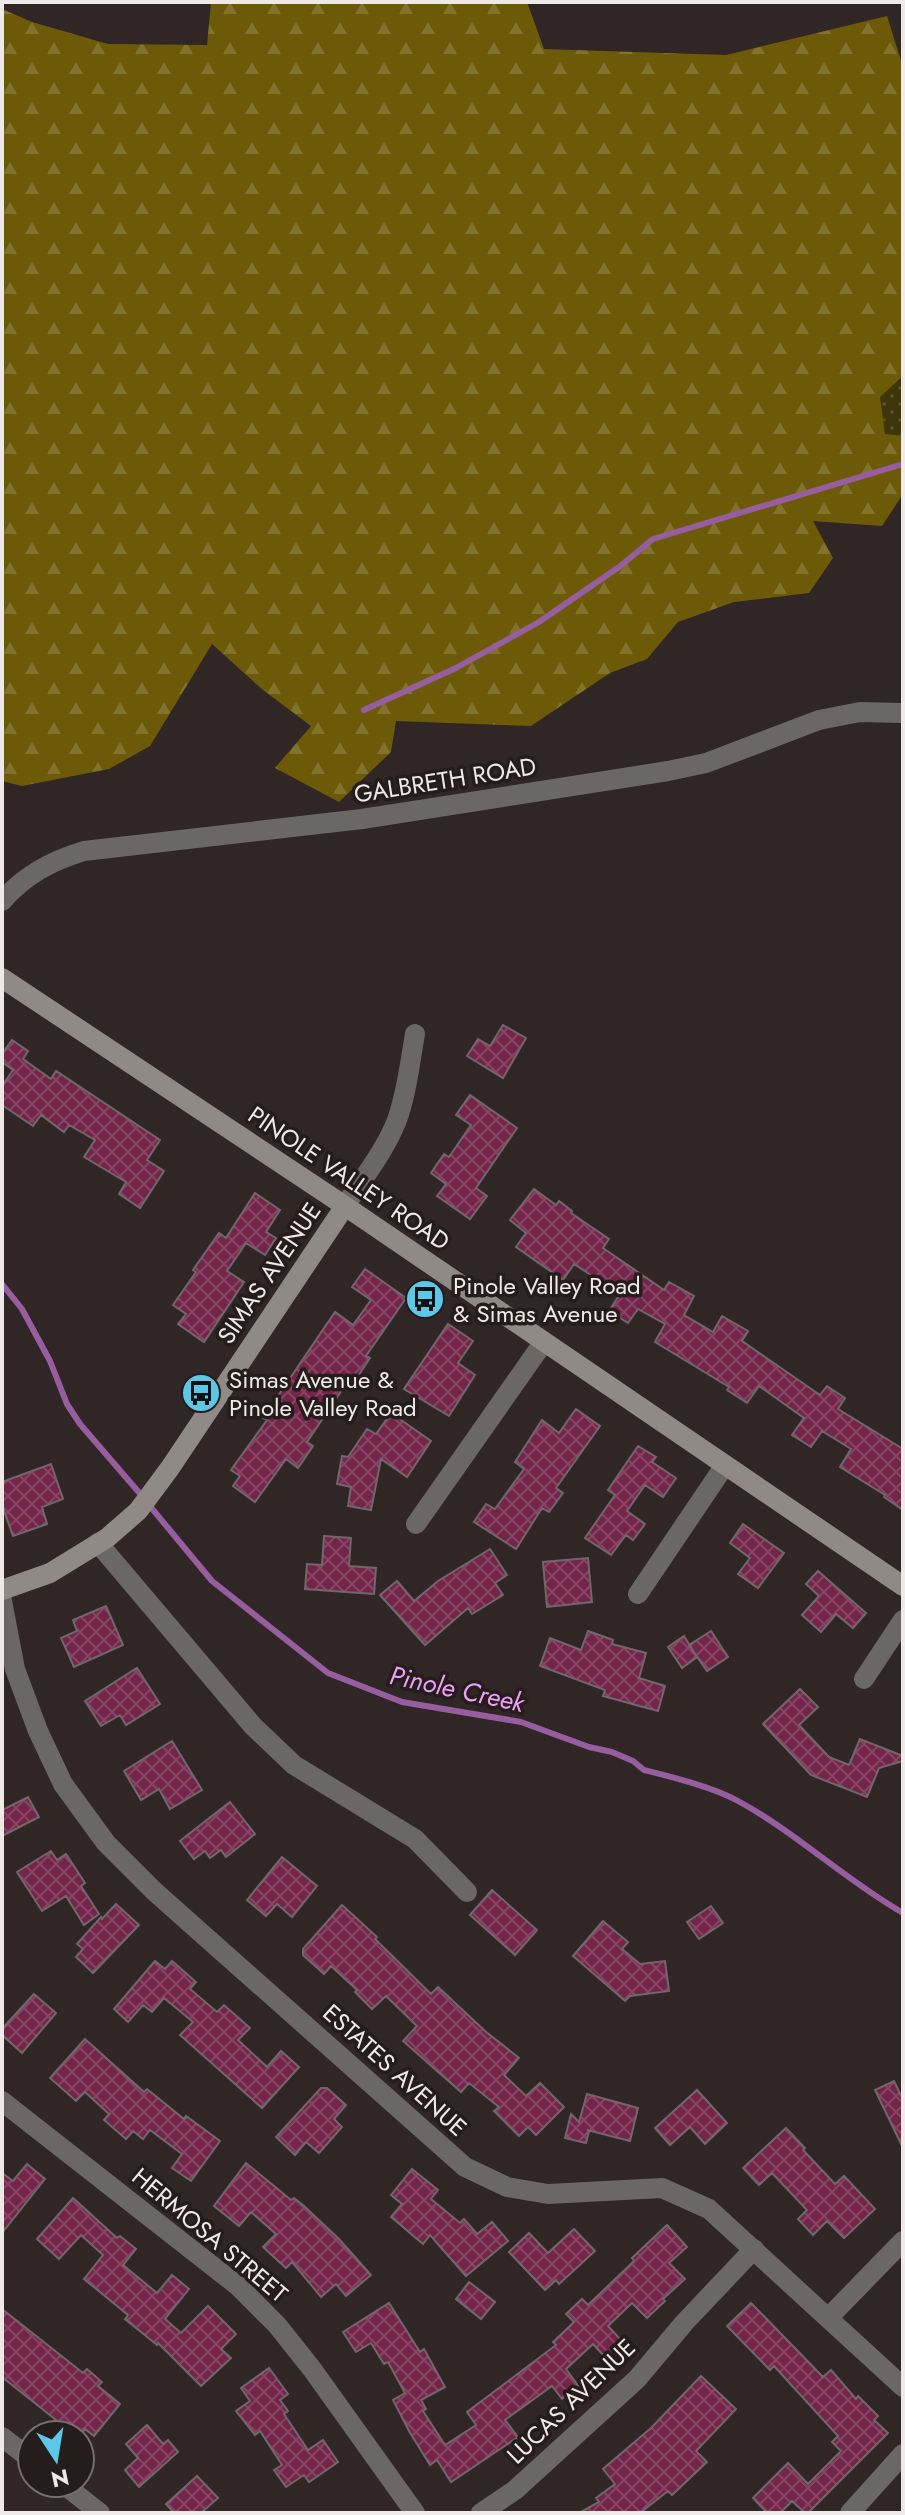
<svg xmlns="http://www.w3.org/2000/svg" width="905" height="2515" font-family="Jost,sans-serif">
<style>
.grass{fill:url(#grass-dots)}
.forest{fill:url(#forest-firs)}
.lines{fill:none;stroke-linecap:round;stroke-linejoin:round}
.stream{stroke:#965d9f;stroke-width:6}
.building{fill:url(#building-cross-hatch);stroke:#71676b;stroke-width:2}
.street{stroke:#6a6764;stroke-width:20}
.secondary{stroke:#8f8a86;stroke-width:20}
.labels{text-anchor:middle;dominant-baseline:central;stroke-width:7;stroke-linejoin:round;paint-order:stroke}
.street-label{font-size:24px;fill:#efe9e8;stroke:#251d1b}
.poi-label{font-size:24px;fill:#efe9e8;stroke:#251d1b;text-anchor:start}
.water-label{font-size:26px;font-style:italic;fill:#ec9ff9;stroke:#251d1b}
</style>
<defs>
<pattern id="grass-dots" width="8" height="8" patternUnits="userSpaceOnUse" patternTransform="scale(2)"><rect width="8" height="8" fill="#3f350b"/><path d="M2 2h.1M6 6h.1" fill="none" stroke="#5b522f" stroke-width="1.8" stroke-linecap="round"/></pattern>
<pattern id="forest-firs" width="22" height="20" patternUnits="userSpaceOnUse" patternTransform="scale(2)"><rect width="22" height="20" fill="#6c5a08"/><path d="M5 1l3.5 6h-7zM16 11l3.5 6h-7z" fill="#81722c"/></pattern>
<pattern id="building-cross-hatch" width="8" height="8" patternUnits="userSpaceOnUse" patternTransform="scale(2)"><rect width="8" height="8" fill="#732449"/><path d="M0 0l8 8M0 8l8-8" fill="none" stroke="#874463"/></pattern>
</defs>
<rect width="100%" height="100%" fill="#2f2625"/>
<path class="grass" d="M903 376V436L885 434 880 397Z"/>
<path class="forest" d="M211 2H527L544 49 726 55 887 16 903 67V376L880 397 885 434 903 436V494L882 526 813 521 833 558 809 593 734 602 678 622 647 659 610 673 531 726 396 721 391 752 339 802 275 768 311 726 263 690 212 644 150 746 109 769 22 786 2 781V9L32 22 108 44 207 45Z"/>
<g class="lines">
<path class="stream" d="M364 710 456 668 539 622 619 567 653 539 903 464
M2 1284 22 1309 50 1361 67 1404 80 1424 142 1496
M149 1505 212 1581 328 1673 402 1702 521 1722 589 1747 612 1752 633 1761 644 1770C672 1777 713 1787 738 1801 797 1833 845 1880 903 1913"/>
</g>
<path class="building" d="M503 1025 526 1038 503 1078 467 1056 478 1039 490 1046Z
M12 1040 28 1051 23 1059 51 1079 56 1071 160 1140 147 1160 164 1171 140 1208 119 1194 126 1182 84 1157 95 1140 69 1125 64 1132 41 1115 33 1126 2 1105V1086L13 1070 2 1062V1054Z
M470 1095 517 1128 476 1188 487 1196 470 1219 437 1196 446 1184 431 1173 444 1154 449 1157 471 1125 456 1115Z
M534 1189 556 1205 559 1201 572 1211 571 1213 609 1239 603 1248 664 1290 669 1282 694 1296 684 1315 713 1332 722 1316 748 1331 742 1341 820 1395 827 1386 845 1398 838 1409 903 1449V1510L884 1497 885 1495 840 1467 851 1449 822 1431 811 1447 792 1435 804 1418 759 1386 747 1403 727 1390 729 1387 655 1342 665 1324 638 1309 628 1323 609 1311 620 1294 574 1264 563 1280 516 1247 526 1233 510 1220Z
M255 1193 280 1210 266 1232 276 1238 265 1255 246 1243 227 1271 244 1282 204 1342 178 1324 186 1314 173 1305 196 1272 193 1270 219 1233 226 1238Z
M365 1269 406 1298 366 1356 370 1358 355 1381 350 1378 307 1442 313 1446 298 1468 286 1459 255 1502 233 1486 240 1476 231 1470 267 1420 263 1418 335 1312 353 1325 371 1300 352 1287Z
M448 1324 473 1341 458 1363 475 1375 449 1416 404 1389Z
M576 1409 600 1426 556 1488 563 1493 549 1512 542 1508 516 1549 474 1522 486 1504 495 1509 524 1469 515 1462 542 1420 559 1433Z
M391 1413 431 1441 407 1477 381 1459 371 1510 348 1506 351 1487 337 1484 342 1456 348 1457 367 1429 376 1434Z
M638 1446 656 1457 652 1462 676 1478 663 1497 645 1485 627 1511 645 1524 633 1540 626 1535 611 1555 585 1538 615 1495 608 1490Z
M51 1464 63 1499 42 1507 47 1524 13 1536 2 1505V1482Z
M743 1524 784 1553 758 1588 738 1574 750 1558 730 1543Z
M324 1536 351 1538 349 1566 376 1568 374 1594 305 1589 307 1564 322 1565Z
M490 1549 507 1575 495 1583 503 1595 472 1614 468 1608 425 1645 380 1595 397 1581 414 1601 438 1581Z
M588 1558 592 1602 547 1607 543 1562Z
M818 1571 866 1613 853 1628 836 1614 821 1632 802 1615 819 1596 806 1584Z
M106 1606 123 1645 74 1667 61 1638 77 1631 73 1620Z
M588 1631 613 1640 612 1644 646 1653 639 1678 665 1686 658 1711 603 1696 605 1690 540 1666 550 1638 581 1650Z
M711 1631 728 1657 707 1671 689 1645Z
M684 1636 697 1657 682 1668 668 1647Z
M137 1668 160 1704 126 1725 120 1715 101 1726 85 1701Z
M800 1689 818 1707 799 1725 829 1757 849 1765 860 1739 903 1756V1761L879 1768 867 1797 811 1775 763 1724Z
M172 1741 202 1790 170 1809 159 1789 141 1800 124 1771Z
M28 1797 39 1817 2 1836V1810Z
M230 1802 255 1834 226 1857 221 1850 210 1858 205 1851 194 1859 180 1841Z
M51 1851 57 1860 66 1854 85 1883 81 1886 99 1914 84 1925 66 1896 42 1911 17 1872Z
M282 1857 317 1886 292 1917 277 1904 266 1916 247 1900Z
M492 1890 537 1930 515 1955 470 1915Z
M116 1904 139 1925 93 1973 76 1957 83 1949 77 1944 101 1917 102 1919Z
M342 1905 377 1937 375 1939 431 1994 438 1987 485 2031 519 2058 504 2075 526 2096 540 2083 564 2107 536 2135 528 2127 519 2136 494 2111 499 2107 469 2083 461 2092 403 2041 417 2026 386 1996 372 2009 355 1992 357 1990 331 1966 324 1974 303 1955V1949Z
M711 1906 723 1923 699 1939 687 1922Z
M603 1921 628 1942 622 1949 640 1964 665 1961 669 1991 630 1996 625 2001 573 1956Z
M155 1961 165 1969 172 1961 196 1982 190 1989 217 2012 224 2005 250 2028 238 2040 267 2067 281 2051 299 2067 262 2108 180 2035 193 2022 164 1998 152 2012 143 2005 128 2022 114 2009Z
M34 1994 56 2013 22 2053 2 2035V2029Z
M85 2039 144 2092 147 2089 184 2119 186 2116 220 2141 191 2181 172 2168 182 2154 150 2130 143 2139 133 2131 126 2139 104 2120 109 2114 85 2092 76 2101 50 2078Z
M894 2081 903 2100V2148L875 2090Z
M321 2088H327L346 2105 334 2119 342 2127 319 2153 306 2142 295 2155 276 2137Z
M697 2090 727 2123 705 2144 690 2127 670 2145 655 2128Z
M587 2094 638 2108 630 2141 587 2130 589 2131 586 2143 565 2138 571 2114 579 2122Z
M786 2128 805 2148 803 2150 835 2184 844 2176 875 2209 844 2238 827 2221 813 2235 798 2219 807 2210 772 2173 759 2185 743 2168Z
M246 2163 291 2200 294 2198 304 2206 339 2239 371 2275 346 2296 336 2284 321 2297 292 2262 286 2268 263 2247 276 2234 251 2212 239 2226 214 2206Z
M27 2164 45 2179 2 2233V2173L13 2181Z
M412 2169 438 2190 431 2199 460 2223 464 2219 477 2234 492 2222 508 2241 466 2276 430 2235 423 2244 391 2217 402 2204 391 2195Z
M73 2198 117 2238 120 2236 136 2249 123 2265 157 2293 172 2275 189 2289 165 2319 181 2333 208 2306 236 2334 221 2349 231 2358 201 2386 158 2343 157 2345 125 2319 128 2315 84 2279 103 2255 81 2235 59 2259 37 2239Z
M667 2225 687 2247 669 2263 685 2279 663 2299 665 2301 647 2318 632 2303 608 2326 622 2341 605 2357 593 2344 566 2369 579 2387 562 2399 552 2386 505 2420 518 2437 451 2482 437 2460 430 2465 409 2431 393 2400 405 2393 388 2362 384 2364 371 2343 356 2352 343 2332 389 2303 420 2352 424 2349 445 2387 421 2400 426 2409 423 2411 445 2445 476 2425 467 2412 556 2345 553 2342 574 2322 566 2314 582 2299 588 2305 634 2261 632 2258Z
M574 2229 595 2251 559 2284 556 2280 545 2290 509 2252 529 2233 548 2253Z
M469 2282 495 2302 481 2319 456 2299Z
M751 2303 823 2377 831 2370 856 2399 858 2396 878 2416 874 2420 888 2433 808 2513H805L792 2501 780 2513H767L753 2498 788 2463 808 2484 841 2451 832 2442 838 2436 774 2366 770 2370 727 2326Z
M2 2309 83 2373 87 2369 102 2382 98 2386 120 2404 94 2436 85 2429 80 2435H75L2 2377Z
M269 2368 288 2394 280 2400 288 2411 284 2414 308 2450 323 2440 338 2462 309 2482 304 2475 286 2487 274 2470 282 2465 260 2431 255 2435 236 2411 250 2401 241 2388Z
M701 2376 736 2409 696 2451 707 2462 672 2495 668 2491 640 2513H579L599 2502 596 2498 615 2484 603 2469 651 2428Z
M147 2425 163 2444 168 2440 178 2452 139 2487 125 2470 138 2458 126 2444Z
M197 2476 218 2498 201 2513H174L166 2504Z"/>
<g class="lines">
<path class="street" d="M2 901C25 875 51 861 84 851L362 819 668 771 706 763 819 720 860 712 903 713
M345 1206C363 1178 385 1151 397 1120 407 1092 410 1062 415 1034
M416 1524 543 1343
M98 1543 253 1726 294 1765 415 1839 467 1892
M638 1594 725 1465
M2 1601 15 1669 38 1731 63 1784 106 1843 154 1891 465 2167 507 2187 548 2194 662 2188 709 2209 903 2387
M864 1679 903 1620
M2 2101 238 2286 277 2325 312 2369 415 2513
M829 2317 903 2241
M2 2437 32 2460
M62 2483 100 2513
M481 2513 515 2490 637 2379 684 2323 754 2249
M850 2513 903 2454"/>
<path class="secondary" d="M2 978 345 1206 903 1586
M2 1590 50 1573 107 1538 138 1511 170 1468 345 1206"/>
</g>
<defs>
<g id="bus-disc" transform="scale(2)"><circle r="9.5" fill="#5dc7e8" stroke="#251d1b"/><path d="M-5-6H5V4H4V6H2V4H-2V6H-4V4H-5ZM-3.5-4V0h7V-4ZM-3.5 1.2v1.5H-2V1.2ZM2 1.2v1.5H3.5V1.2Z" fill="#111"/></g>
</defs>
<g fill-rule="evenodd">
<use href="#bus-disc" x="425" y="1299"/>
<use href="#bus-disc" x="201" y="1393"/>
</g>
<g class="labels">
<g class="street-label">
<text transform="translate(445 780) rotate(-9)">GALBRETH ROAD</text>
<text transform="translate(349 1178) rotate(34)">PINOLE VALLEY ROAD</text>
<text transform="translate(269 1273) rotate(-56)">SIMAS AVENUE</text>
<text transform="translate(395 2070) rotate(42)">ESTATES AVENUE</text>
<text transform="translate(210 2235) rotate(40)">HERMOSA STREET</text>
<text transform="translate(571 2401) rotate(-44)">LUCAS AVENUE</text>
</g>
<g class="poi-label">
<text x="453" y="1285">Pinole Valley Road<tspan x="453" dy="28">&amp; Simas Avenue</tspan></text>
<text x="229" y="1379">Simas Avenue &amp;<tspan x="229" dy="28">Pinole Valley Road</tspan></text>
</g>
<g class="water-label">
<text transform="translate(457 1689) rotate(12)">Pinole Creek</text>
</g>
</g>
<rect width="905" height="2515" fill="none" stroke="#efe9e8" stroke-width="8"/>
<g transform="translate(56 2459) rotate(168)"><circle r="38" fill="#251d1b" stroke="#766f6d" stroke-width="2"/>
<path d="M0-6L14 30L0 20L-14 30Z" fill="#5dc7e8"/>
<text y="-12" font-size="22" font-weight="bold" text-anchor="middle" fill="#efe9e8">N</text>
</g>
</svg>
